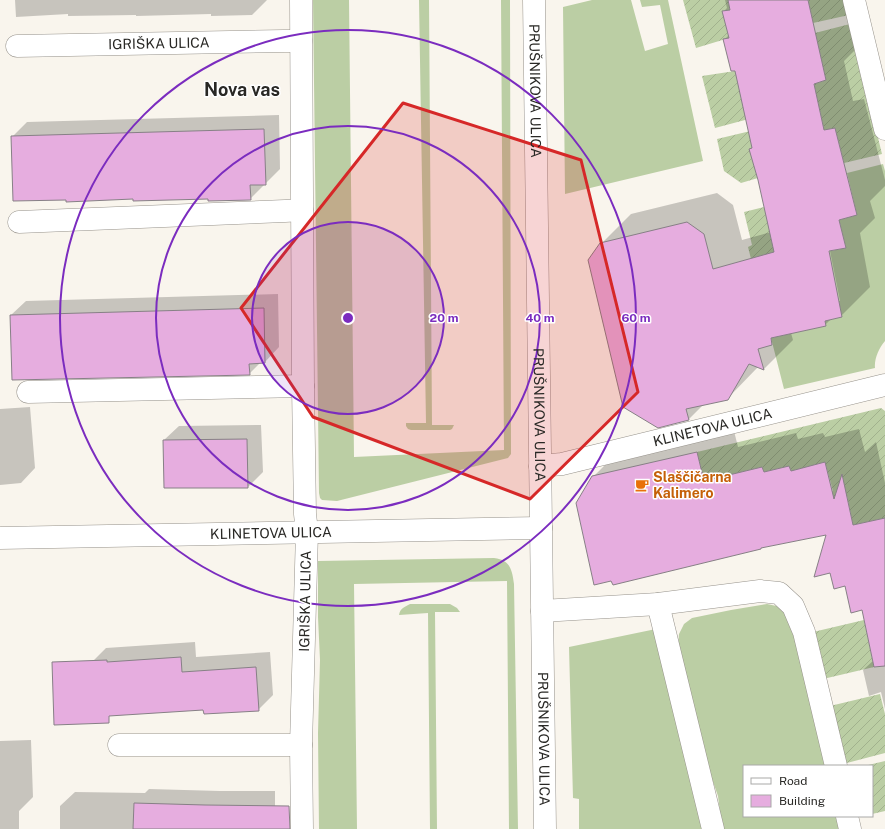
<svg xmlns="http://www.w3.org/2000/svg" width="885" height="829" font-family="'Public Sans',sans-serif">
<style>
.grass{fill:#bbcea4}
.garden{fill:url(#garden-furrows)}
.shadow{fill:#0003;fill-rule:evenodd}
.building{fill:#e6addf;stroke:#878086}
.lines{fill:none;stroke-linecap:round;stroke-linejoin:round}
.street-casing{stroke:#97938c;stroke-width:23}
.street{stroke:#fff;stroke-width:22}
.marked{fill:#d62828;fill-opacity:0.2;stroke:#d62828;stroke-width:3;stroke-linejoin:round}
.ring{fill:none;stroke:#7b2cbf;stroke-width:2}
.labels{text-anchor:middle;dominant-baseline:central;stroke-width:3;stroke-linejoin:round;paint-order:stroke}
.street-label{font-size:14px;fill:#292825;stroke:#fff}
.food-label{font-size:14px;font-weight:bold;fill:#c56008;stroke:#fff;text-anchor:start}
.district-label{font-size:18px;font-weight:bold;fill:#292825;stroke:#fff}
.centre{fill:#7b2cbf;stroke:#fff;stroke-width:2}
.ring-label{font-size:12px;text-anchor:middle;font-weight:bold;fill:#7b2cbf;stroke:#fff;stroke-width:3;stroke-linejoin:round;paint-order:stroke}
</style>
<defs>
<pattern id="garden-furrows" width="10" height="10" patternUnits="userSpaceOnUse"><rect width="10" height="10" fill="#bbcea4"/><path d="M-1 1l2-2M0 10L10 0M9 11l2-2" fill="none" stroke="#a1b18d"/></pattern>
</defs>
<rect width="100%" height="100%" fill="#f9f5ed"/>
<path class="grass" d="M313 0H349L354 457 504 450 501 0H510L511 454 508 458 337 501 322 500 320 498 319 493Z
M419 0H429L432 425H454L452 429 450 430H411L408 429 406 426V423H426Z
M592 0H631L645 51 668 44 660 5 642 7 640 0H668L703 161 565 194 563 7Z
M883 164 885 171V341C879 348 874 359 875 368L784 389 771 338 825 326V321L841 317 835 282 815 254 846 248 839 220 857 215 847 173Z
M494 558C510 560 512 569 514 584L518 829H509L507 581 354 584 357 829H319L318 733 320 660 318 617V561Z
M410 604H450L457 608 460 612H435L437 829H430L428 613 399 615C400 608 405 607 410 604Z
M767 604 781 607 793 623 829 766H744V816H841L844 829H722L718 796 707 765 678 646 679 634 684 624 692 618 731 610Z
M656 629 707 829H579V799L573 798 569 647Z"/>
<path class="garden" d="M683 0H728L730 10 723 11 729 38 696 48Z
M808 0H846L849 15 813 23Z
M850 24 882 154 844 163 835 128 824 130 814 84 826 80 815 33Z
M735 71 760 116 715 128 702 76Z
M763 128 758 178 741 183 724 171 717 139Z
M764 207 785 260 753 267 748 247 752 245 744 212Z
M881 408 885 411V518L853 525 847 496 830 500 828 493 833 491 825 462 791 471 789 466 764 472 762 467 704 481 697 452Z
M864 620 874 667 823 679 813 632Z
M880 694 885 714V753L843 764 830 706Z
M885 761V811L872 814V766H864Z"/>
<path class="shadow" d="M15 0H267L252 15 211 16V14L136 16V15L68 16V14L16 17Z
M725 0H843L855 50 844 61 853 101 864 99 885 180V186L870 201 875 218 860 233 870 287 841 316 832 318 825 325 791 333 793 340 764 369 758 367 727 399 704 404 689 419 601 244 631 214 717 193 733 205 742 240 771 232 759 180 750 149 753 147 736 70 724 40 729 35 724 11 727 8ZM829 246 840 301H837L827 247Z
M279 115 280 169 250 199 134 198 12 137 27 122Z
M278 294 279 347 265 362H261L249 374 11 315 26 301Z
M30 407 35 468 21 483 0 485V409Z
M731 419 738 447 796 433 798 439 823 433 825 437 859 429 865 452 876 442 885 483V709L881 692 869 696 863 670 874 660 862 609 846 585 827 534 593 477 627 443Z
M261 425 263 472 248 487 164 440 179 426Z
M195 642 196 657 270 652 273 695 258 710 204 709 91 663 106 648Z
M31 740 33 797 19 811V829H0V741Z
M149 789 220 791H275V829H60V806L75 792 145 793Z"/>
<path class="building" d="M728 0H808L826 80 814 84 824 130 835 128 857 215 839 220 846 248 829 251 842 317 825 321 826 326 771 338 772 345 758 349 764 370 749 364 728 400 686 409 689 420 658 428 623 407 588 260 600 243 687 222 704 234 713 269 774 252 758 180 749 149 752 148 735 71H731L723 39 729 38 722 11 730 10Z
M264 129 266 185H250L251 200 208 201V199L133 201V199L66 202V200L13 201 11 136Z
M264 308 265 363 249 364 250 375 12 380 10 315Z
M247 439 248 488H164L163 440Z
M697 452 704 481 762 467 764 472 789 466 791 471 825 462 834 499 842 474 853 525 885 518V666L874 667 862 610 851 613 845 586 834 589 830 573 814 577 826 535 761 548V549L613 585 611 581 594 585 576 503 592 476Z
M181 657 182 672 256 667 259 711 204 714 203 710 109 716V723L54 725 52 662 107 660V662Z
M134 803 205 805 289 806 290 829H133Z"/>
<g class="lines">
<g class="street-casing">
<g id="street">
<path d="M301 0 303 386 305 514 307 532 301 745 302 829"/>
<path id="s1" d="M534 0 545 829"/>
<path d="M854 0 885 129"/>
<path id="s2" d="M17 46 284 41H301"/>
<path d="M19 222 285 211 302 210"/>
<path d="M28 392 303 386"/>
<path id="s3" d="M540 466 562 464 885 385"/>
<path id="s4" d="M0 538 541 528"/>
<path d="M658 604 713 829"/>
<path d="M542 611 658 604 760 591 779 593 793 606 804 632 836 766"/>
<path d="M119 745H301"/>
<path d="M847 816 850 829"/>
</g>
</g>
<use href="#street" class="street"/>
</g>
<path class="marked" d="M403 103 581 160 638 392 530 499 313 417 241 308Z"/>
<circle cx="348" cy="318" r="96" fill="#7b2cbf" fill-opacity=".12"/>
<g class="ring">
<circle cx="348" cy="318" r="96"/>
<circle cx="348" cy="318" r="192"/>
<circle cx="348" cy="318" r="288"/>
</g>
<defs>
<g id="cafe-bare" transform="scale(1.08)"><path d="M-5.5-4.5H6V0H3Q3 3.5 0 3.5H-2.5Q-5.5 3.5-5.5 0ZM3-3.2v2h1.7v-2ZM-6 4.5H4V6H-6Z" fill="#e8710a" stroke="#fff" stroke-width="2.5" paint-order="stroke"/></g>
</defs>
<g fill-rule="evenodd">
<use href="#cafe-bare" x="642" y="485"/>
</g>
<g class="labels">
<g class="street-label">
<text stroke="none"><textPath href="#s2" startOffset="142">IGRIŠKA ULICA</textPath></text>
<text stroke="none"><textPath href="#s1" startOffset="91">PRUŠNIKOVA ULICA</textPath></text>
<text stroke="none"><textPath href="#s1" startOffset="415">PRUŠNIKOVA ULICA</textPath></text>
<text stroke="none"><textPath href="#s3" startOffset="177">KLINETOVA ULICA</textPath></text>
<text stroke="none"><textPath href="#s4" startOffset="271">KLINETOVA ULICA</textPath></text>
<text transform="translate(305 601) rotate(-89)">IGRIŠKA ULICA</text>
<text stroke="none"><textPath href="#s1" startOffset="739">PRUŠNIKOVA ULICA</textPath></text>
</g>
<g class="food-label">
<text x="653" y="477">Slaščičarna<tspan x="653" dy="16">Kalimero</tspan></text>
</g>
<g class="district-label">
<text x="242" y="89">Nova vas</text>
</g>
</g>
<circle cx="348" cy="318" r="6" class="centre"/>
<g class="ring-label">
<text x="444" y="322">20 m</text>
<text x="540" y="322">40 m</text>
<text x="636" y="322">60 m</text>
</g>
<rect x="743" y="765" width="130" height="52" fill="#ffffff" stroke="#a9a9a8"/>
<rect x="751" y="778" width="20" height="6" fill="#ffffff" stroke="#a9a9a8"/>
<text x="779" y="785" font-size="12" fill="#292825">Road</text>
<rect x="751" y="795" width="20" height="12" fill="#e6addf" stroke="#a9a9a8"/>
<text x="779" y="805" font-size="12" fill="#292825">Building</text>
</svg>
